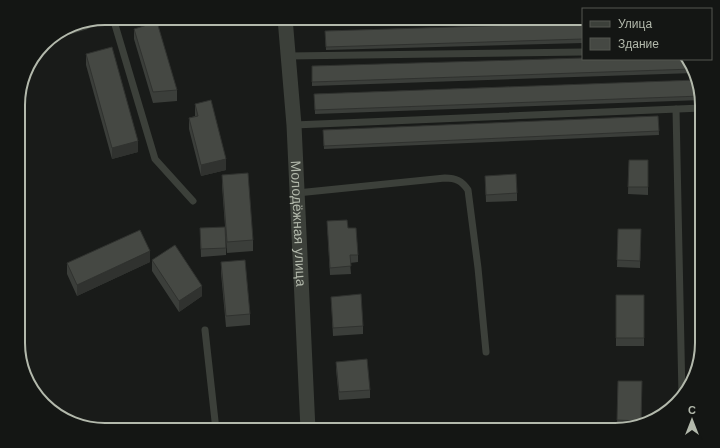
<svg xmlns="http://www.w3.org/2000/svg" width="720" height="448" font-family="Helvetica,sans-serif">
<style>
.lines{fill:none;stroke-linecap:round;stroke-linejoin:round}
.service{stroke:#3c403a;stroke-width:7}
.minor{stroke:#3c403a;stroke-width:15}
.wall{fill:#3b3e3a}
.shaded-wall{fill:#30322f}
.building{fill:#454843;stroke:#30322f}
.labels{text-anchor:middle;dominant-baseline:central;stroke-width:3;stroke-linejoin:round;paint-order:stroke}
.street-label{font-size:14px;fill:#b3b9ac;stroke:#141614}
.rim{fill:none;stroke:#b3b9ac;stroke-width:2}
</style>
<rect width="100%" height="100%" fill="#191b19"/>
<g class="lines">
<path class="service" d="M113 18 155 159 193 201
M288 56 583 52
M676 109 682 396
M294 125 702 108
M297 193 445 178C456 178 462 181 468 190L478 268 486 352
M205 330 216 430"/>
<g class="minor">
<path id="s1" d="M285 18 294 125 308 430"/>
<path d="M68 27 85 22"/>
</g>
</g>
<path class="wall" d="M310 18H346L310 19Z
M443 18H469L444 19Z
M583 23V43L326 50 325 31Z
M134 29 177 90V101L153 103 134 39Z
M86 54 138 152 112 159 86 65Z
M690 61 694 73 312 86V66Z
M696 80 702 100 315 114 314 94Z
M195 104 226 170 201 176 189 129V118L195 116Z
M658 116 659 135 324 149 323 130Z
M629 160H648V195L628 194Z
M222 175 253 240V251L227 253 222 186Z
M485 176 517 193V201L486 202Z
M327 221 348 228 358 255V262L350 263 351 274 330 275Z
M200 228 226 248V255L201 257Z
M618 229H641L640 268 617 267Z
M152 260 202 296 179 312 152 271Z
M150 262 77 296 67 274V263Z
M221 262 250 314V325L226 327 221 273Z
M616 295H644V346H616Z
M331 297 363 326V334L333 336Z
M336 362 370 390V398L339 400 336 369Z
M618 381H642L641 424 627 428H617Z"/>
<path class="shaded-wall" d="M138 141V152L112 159V148Z
M226 159V170L201 176V165Z
M150 251V262L77 296V285Z
M202 286V296L179 312V301Z"/>
<path class="building" d="M157 22 177 90 153 92 134 29Z
M583 23V39L326 47 325 31Z
M112 47 138 141 112 148 86 54Z
M583 58V59H688L690 61 693 69 312 82V66Z
M696 80 701 96 315 110 314 94Z
M211 100 226 159 201 165 189 118 198 116 195 104Z
M658 116 659 131 324 146 323 130Z
M629 160H648V187H628Z
M248 173 253 240 227 242 222 175Z
M516 174 517 193 486 195 485 176Z
M347 220 348 228H356L358 255H350L351 266 330 268 327 221Z
M225 227 226 248 201 249 200 228Z
M618 229H641L640 261 617 260Z
M140 230 150 251 77 285 67 263Z
M175 245 202 286 179 301 152 260Z
M245 260 250 314 226 316 221 262Z
M361 294 363 326 333 328 331 297Z
M616 295H644V338H616Z
M367 359 370 390 339 392 336 362Z
M618 381H642L641 421 617 420Z
M271 424V430H244V426Z"/>
<g class="labels">
<g class="street-label">
<text stroke="none"><textPath href="#s1" startOffset="206">Молодёжная улица</textPath></text>
</g>
</g>
<path d="M0 0H720V448H0ZM105 25H615A80 80 0 0 1 695 105V343A80 80 0 0 1 615 423H105A80 80 0 0 1 25 343V105A80 80 0 0 1 105 25Z" fill="#141614" fill-rule="evenodd"/>
<path class="rim" d="M105 25H615A80 80 0 0 1 695 105V343A80 80 0 0 1 615 423H105A80 80 0 0 1 25 343V105A80 80 0 0 1 105 25Z"/>
<rect x="582" y="8" width="130" height="52" fill="#141614" stroke="#545751"/>
<rect x="590" y="21" width="20" height="6" fill="#3c403a" stroke="#545751"/>
<text x="618" y="28" font-size="12" fill="#b3b9ac">Улица</text>
<rect x="590" y="38" width="20" height="12" fill="#454843" stroke="#545751"/>
<text x="618" y="48" font-size="12" fill="#b3b9ac">Здание</text>
<g transform="translate(692 420)" stroke="#141614" stroke-width="3" paint-order="stroke">
<path d="M0-3L7 15L0 10L-7 15Z" fill="#b3b9ac"/>
<text y="-6" font-size="11" font-weight="bold" text-anchor="middle" fill="#b3b9ac">С</text>
</g>
</svg>
